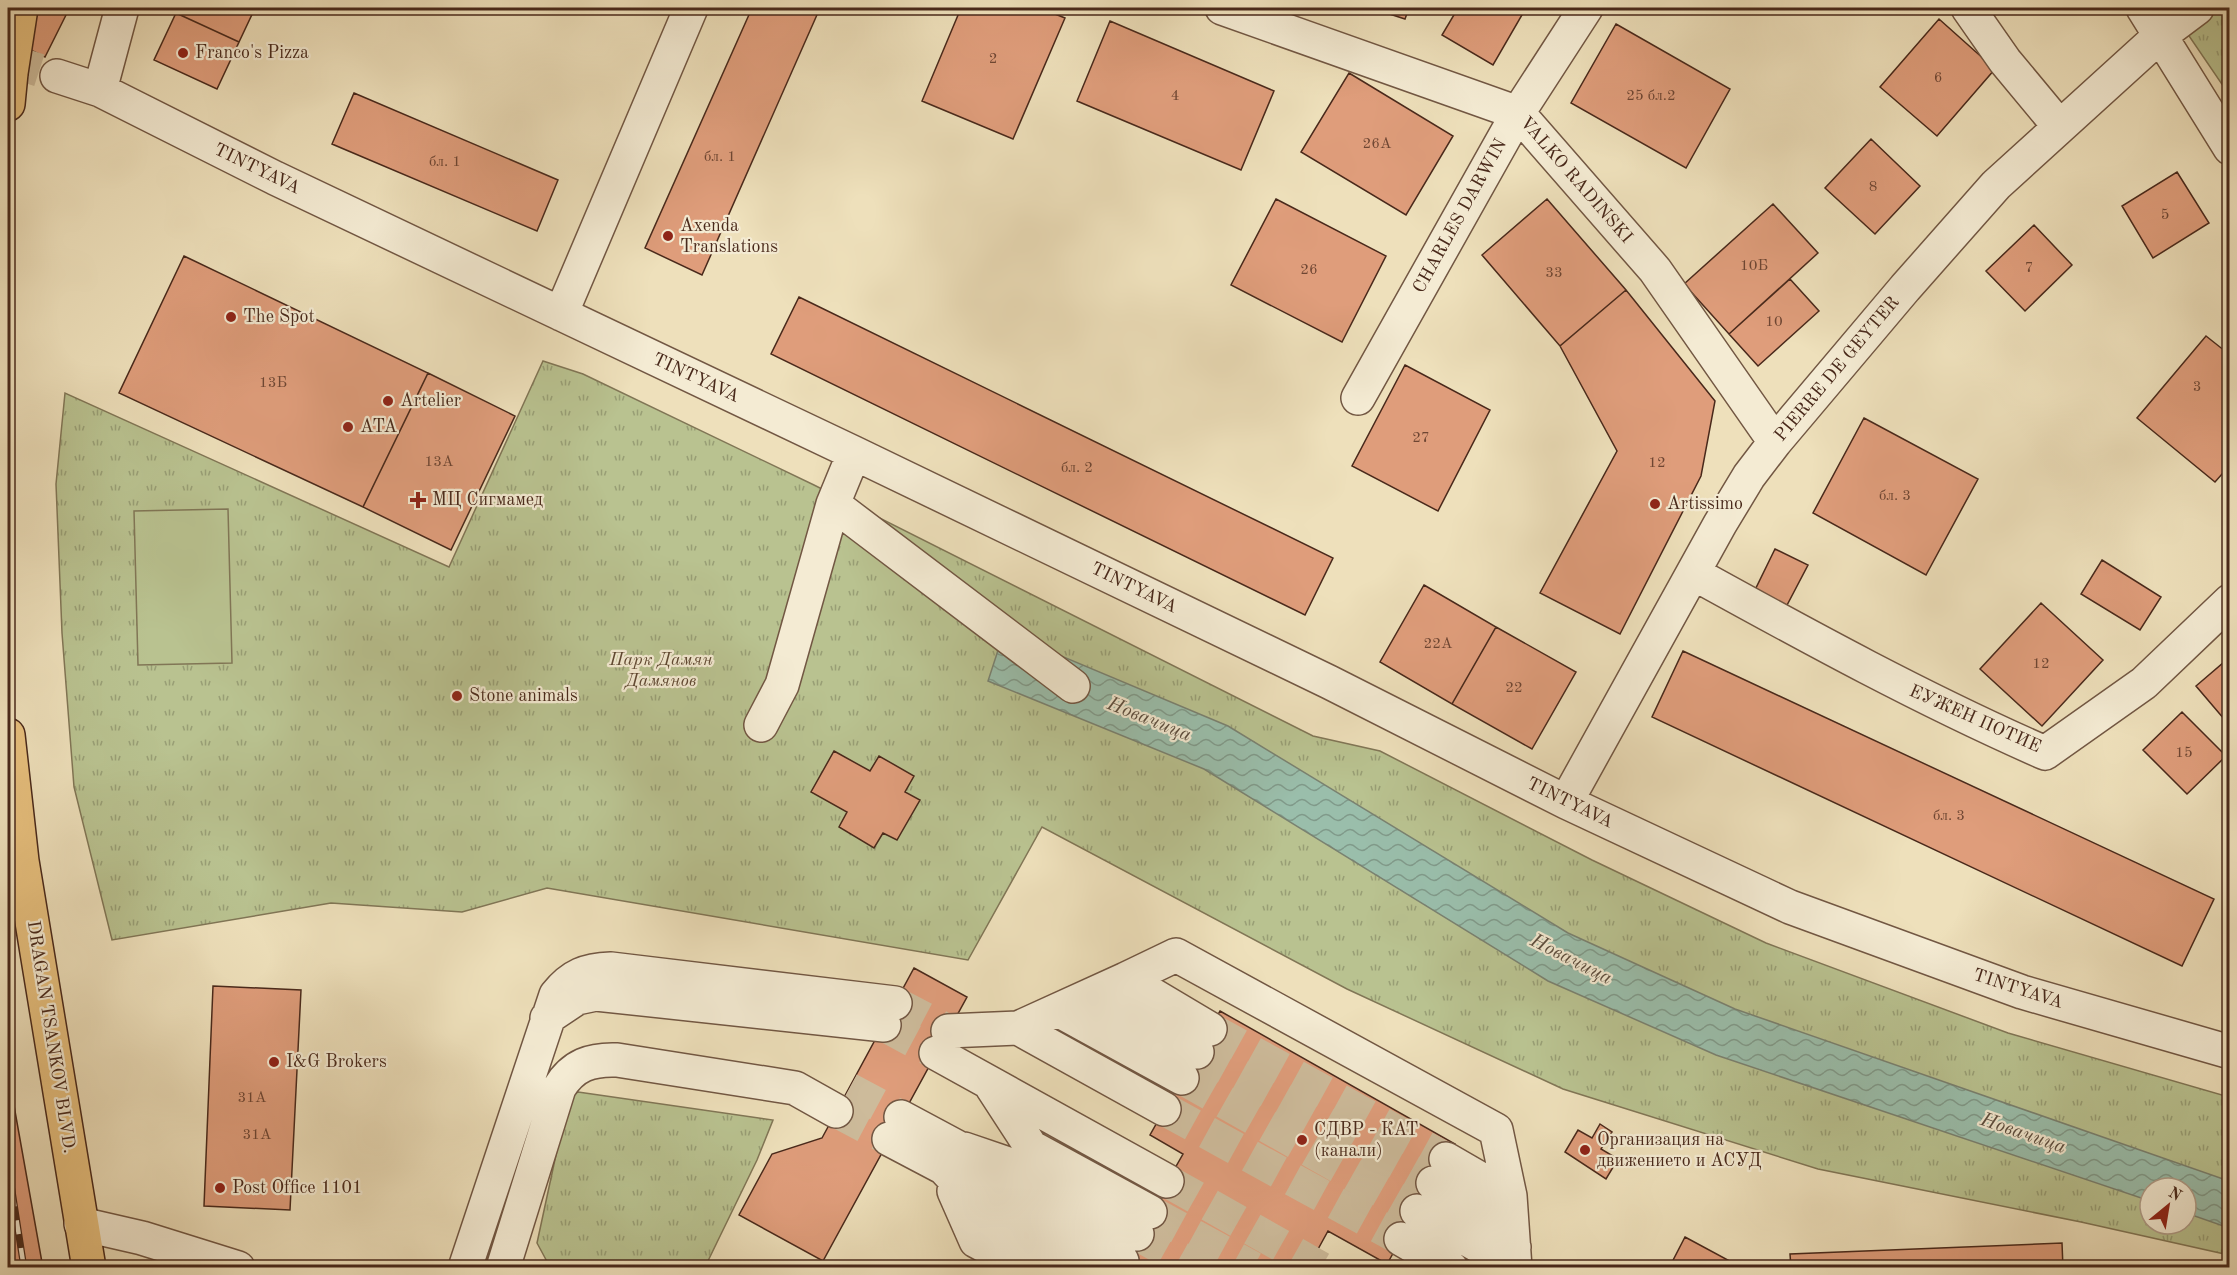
<svg xmlns="http://www.w3.org/2000/svg" width="2237" height="1275" font-family="'Old Standard TT',serif">
<style>
.park{fill:url(#park-tufts);stroke:#817656;stroke-width:1.5;fill-rule:evenodd}
.garden{fill:#b9c290;stroke:#817656;stroke-width:1.5}
.water{fill:url(#water-waves);stroke:#7a8271;stroke-width:1.5}
.building{fill:#df9d7b;stroke:#49291b;stroke-width:1.5}
.lines{fill:none;stroke-linecap:round;stroke-linejoin:round}
.minor-tunnel{stroke:#cdbb9b;stroke-width:33;stroke-dasharray:33 16;stroke-linecap:butt}
.minor-casing{stroke:#725743;stroke-width:36}
.major-casing{stroke:#49291b;stroke-width:36}
.minor{stroke:#f4ebd3;stroke-width:33}
.major{stroke:#e7c07e;stroke-width:33}
.rail-casing{stroke:#49291b;stroke-width:7}
.rail{stroke:#f4ebd3;stroke-width:4.5;stroke-dasharray:14;stroke-linecap:butt}
.major-bridge-casing{stroke:#49291b;stroke-width:36;stroke-linecap:butt}
.major-bridge{stroke:#e7c07e;stroke-width:33}
.poi-dot{fill:#8f2418;stroke:#f4ebd3;stroke-width:2}
.labels{text-anchor:middle;dominant-baseline:central;stroke-width:4.5;stroke-linejoin:round;paint-order:stroke}
.number-label{font-size:15px;fill:#6e4633}
.poi-label{font-size:18px;fill:#49291b;stroke:#f4ebd3;text-anchor:start}
.street-label{font-size:18px;fill:#49291b;stroke:#f4ebd3}
.park-label{font-size:18px;font-style:italic;fill:#5f4832;stroke:#f4ebd3}
.water-label{font-size:20px;font-style:italic;fill:#5d4e3f;stroke:#f4ebd3}
</style>
<defs>
<pattern id="park-tufts" width="24" height="20" patternUnits="userSpaceOnUse" patternTransform="scale(1.5)"><rect width="24" height="20" fill="#b9c290"/><path d="M3 7l-1-3M5 7V3M7 7l1-3M15 17l-1-3M17 17v-4M19 17l1-3" fill="none" stroke="#989e75"/></pattern>
<pattern id="water-waves" width="16" height="10" patternUnits="userSpaceOnUse" patternTransform="scale(1.5)"><rect width="16" height="10" fill="#9abeab"/><path d="M0 5q4-4 8 0t8 0" fill="none" stroke="#809a8a"/></pattern>
</defs>
<rect width="100%" height="100%" fill="#eee0bb"/>
<filter id="stains"><feTurbulence type="fractalNoise" baseFrequency=".00333" numOctaves="4"/><feColorMatrix values="0 0 0 0 .2 0 0 0 0 .09 0 0 0 0 .02 0 0 0 .5 -.17"/></filter>
<radialGradient id="worn" r=".72"><stop offset=".6" stop-color="#630" stop-opacity="0"/><stop offset="1" stop-color="#630" stop-opacity=".3"/></radialGradient>
<path class="park" d="M2170 8H2229V96L2228 93Z
M543 361 583 374 814 485 1313 736 1380 751 1592 860 1766 943 2008 1033 2229 1097V1255L2081 1222 1818 1169 1563 1089 1347 989 1042 827 968 960 547 888 462 912 331 903 112 940 74 787 62 633 56 484 65 393 449 567ZM2150 1188H2186V1224H2150Z
M578 1092 773 1120 757 1160 705 1267H550L537 1243 568 1099Z"/>
<path class="garden" d="M228 509 232 663 138 665 134 511Z"/>
<path class="water" d="M1004 632 1228 726 1568 933 1735 1009 2229 1181V1228L2186 1213V1188H2150V1201L1716 1055 1548 981 1204 769 988 681Z"/>
<path class="building" d="M8 8 69 9 45 57 8 39Z
M178 8H255L239 42 176 13Z
M752 8H820L702 275 645 248Z
M961 8H1040L1065 18 1013 139 922 101Z
M1371 8H1409L1405 19Z
M1458 8H1526L1493 65 1442 35Z
M176 13 239 42 217 89 154 60Z
M1939 19 1995 69 1937 136 1880 87Z
M1110 21 1274 91 1241 170 1077 101Z
M1616 24 1730 89 1686 168 1571 103Z
M1349 73 1453 136 1406 215 1301 152Z
M354 93 558 180 537 231 332 144Z
M1871 139 1920 186 1875 234 1825 188Z
M2177 172 2209 223 2153 258 2122 206Z
M1276 199 1386 256 1342 342 1231 285Z
M1547 199 1626 290 1560 346 1482 255Z
M1773 204 1818 253 1729 334 1684 284Z
M2034 225 2072 265 2025 311 1986 271Z
M184 256 428 373 363 507 119 393Z
M1790 279 1819 311 1758 366 1729 334Z
M1626 290 1715 401 1701 476 1620 634 1540 593 1617 451 1560 346Z
M799 297 1333 558 1305 615 771 354Z
M2206 336 2230 355V465L2215 482 2137 418Z
M1405 365 1490 410 1438 511 1352 466Z
M428 373 515 416 451 550 363 507Z
M1864 418 1978 479 1926 575 1813 513Z
M1775 549 1808 565 1786 607 1754 592Z
M2102 560 2161 597 2140 630 2081 594Z
M1424 585 1496 627 1452 704 1380 662Z
M2041 603 2103 660 2042 726 1980 669Z
M1496 627 1576 672 1532 749 1452 704Z
M1683 651 2214 899 2182 966 1652 717Z
M2230 657V726L2196 686Z
M2182 712 2226 756 2187 794 2143 750Z
M834 751 870 771 879 756 914 776 905 792 920 800 897 840 883 833 874 848 839 827 847 812 811 792Z
M914 968 967 997 823 1261 739 1215 772 1154 822 1138Z
M213 986 301 990 290 1210 204 1206Z
M1220 1011 1455 1144 1387 1264 1328 1231 1311 1262 1320 1268H1118L1183 1154 1150 1135Z
M8 1072 43 1268H8Z
M1600 1124 1612 1132 1601 1149 1618 1159 1606 1179 1565 1152 1578 1130 1592 1138Z
M1685 1237 1739 1266 1738 1268H1669Z
M2062 1243 2063 1268H1791L1790 1254Z"/>
<g class="lines">
<path class="minor-tunnel" d="M8 60 57 76
M895 1003 948 1031
M884 1025 936 1053
M1210 1029 1446 1159
M1197 1052 1433 1183
M1182 1078 1417 1211
M849 1089 901 1117
M1164 1109 1401 1239
M836 1111 889 1139
M1167 1181 1321 1268
M1150 1212 1253 1268
M1137 1234 1198 1268"/>
<g class="minor-casing">
<path id="minor" d="M1222 8 1518 113 1655 270 1775 442
M1968 8 2005 61 2059 126
M2143 8 2230 148
M57 76 100 90 275 178 854 453 1329 682 1566 802 1790 907 2022 992 2230 1052
M100 90 122 8
M561 314 691 8
M1358 398 1518 113 1586 8
M833 504 1073 686
M1693 573C1809 637 1924 700 2045 753L2144 683 2230 601
M761 725 782 685 833 504 854 453
M1566 802 1720 524 1749 476 1775 442 1905 288 1996 185 2161 35 2197 8
M1126 979 1176 955 1496 1130 1510 1196
M1094 994 1197 1052
M1058 1010 1182 1078
M547 1018 577 998 596 994 884 1025
M1018 1028 1164 1109
M948 1031 1018 1028 1126 979 1210 1029
M936 1053 1167 1181
M992 1087 1031 1147 1150 1212
M901 1117 957 1147 1006 1195 1122 1261
M889 1139 944 1168 989 1217 1086 1268
M964 1149 1020 1168 1137 1234
M1446 1159 1510 1196 1515 1268
M1433 1183 1495 1218 1514 1247
M954 1191 976 1241 1027 1268
M1417 1211 1484 1249 1495 1268
M81 1224 142 1238 238 1268
M1401 1239 1451 1268
M465 1268 556 995C572 975 586 970 611 969L895 1003
M503 1268 559 1088C573 1065 591 1059 617 1060L795 1088 836 1111"/>
</g>
<g class="major-casing">
<path id="major" d="M8 104 11 73
M8 735 22 861 89 1268"/>
</g>
<use href="#minor" class="minor"/>
<use href="#major" class="major"/>
<g class="rail-casing">
<path id="rail" d="M8 1165 24 1268"/>
</g>
<use href="#rail" class="rail"/>
<g class="major-bridge-casing">
<path id="major-bridge" d="M11 73 21 8"/>
</g>
<use href="#major-bridge" class="major-bridge"/>
</g>
<g class="poi-dot">
<circle cx="183" cy="53" r="6"/>
<circle cx="668" cy="236" r="6"/>
<circle cx="231" cy="317" r="6"/>
<circle cx="388" cy="401" r="6"/>
<circle cx="348" cy="427" r="6"/>
<path d="M415 491h6v6h6v6h-6v6h-6v-6h-6v-6h6z"/>
<circle cx="1655" cy="504" r="6"/>
<circle cx="457" cy="696" r="6"/>
<circle cx="274" cy="1062" r="6"/>
<circle cx="1302" cy="1140" r="6"/>
<circle cx="1585" cy="1150" r="6"/>
<circle cx="220" cy="1188" r="6"/>
</g>
<g class="labels">
<g class="number-label">
<text x="993" y="59">2</text>
<text x="1938" y="78">6</text>
<text x="1175" y="96">4</text>
<text x="1651" y="96">25 бл.2</text>
<text x="1377" y="144">26А</text>
<text x="720" y="157">бл. 1</text>
<text x="445" y="162">бл. 1</text>
<text x="1873" y="187">8</text>
<text x="2165" y="215">5</text>
<text x="1754" y="266">10Б</text>
<text x="2029" y="268">7</text>
<text x="1309" y="270">26</text>
<text x="1554" y="273">33</text>
<text x="1774" y="322">10</text>
<text x="273" y="383">13Б</text>
<text x="2197" y="387">3</text>
<text x="1421" y="438">27</text>
<text x="439" y="462">13А</text>
<text x="1657" y="463">12</text>
<text x="1077" y="468">бл. 2</text>
<text x="1895" y="496">бл. 3</text>
<text x="1438" y="644">22А</text>
<text x="2041" y="664">12</text>
<text x="1514" y="688">22</text>
<text x="2184" y="753">15</text>
<text x="1949" y="816">бл. 3</text>
<text x="252" y="1098">31A</text>
<text x="257" y="1135">31А</text>
</g>
<g class="poi-label">
<text x="195" y="53">Franco's Pizza</text>
<text x="680" y="226">Axenda<tspan x="680" dy="21">Translations</tspan></text>
<text x="243" y="317">The Spot</text>
<text x="400" y="401">Artelier</text>
<text x="360" y="427">ATA</text>
<text x="432" y="500">МЦ Сигмамед</text>
<text x="1667" y="504">Artissimo</text>
<text x="469" y="696">Stone animals</text>
<text x="286" y="1062">I&amp;G Brokers</text>
<text x="1314" y="1130">СДВР - КАТ<tspan x="1314" dy="21">(канали)</tspan></text>
<text x="1597" y="1140">Организация на<tspan x="1597" dy="21">движението и АСУД</tspan></text>
<text x="232" y="1188">Post Office 1101</text>
</g>
<g class="street-label">
<text transform="translate(257 169) rotate(26)">TINTYAVA</text>
<text transform="translate(1576 180) rotate(49)">VALKO RADINSKI</text>
<text transform="translate(1460 216) rotate(-61)">CHARLES DARWIN</text>
<text transform="translate(1837 369) rotate(-50)">PIERRE DE GEYTER</text>
<text transform="translate(696 378) rotate(25)">TINTYAVA</text>
<text transform="translate(1134 588) rotate(26)">TINTYAVA</text>
<text transform="translate(1975 719) rotate(24)">ЕУЖЕН ПОТИЕ</text>
<text transform="translate(1570 803) rotate(26)">TINTYAVA</text>
<text transform="translate(2018 989) rotate(18)">TINTYAVA</text>
<text transform="translate(51 1037) rotate(81)">DRAGAN TSANKOV BLVD.</text>
</g>
<g class="park-label">
<text x="661" y="660">Парк Дамян<tspan x="661" dy="21">Дамянов</tspan></text>
</g>
<g class="water-label">
<text transform="translate(1149 720) rotate(22)">Новачица</text>
<text transform="translate(1571 960) rotate(27)">Новачица</text>
<text transform="translate(2023 1134) rotate(19)">Новачица</text>
</g>
</g>
<rect width="2237" height="1275" fill="none" stroke="#eee0bb" stroke-width="30"/>
<rect x="9" y="9" width="2219" height="1257" fill="none" stroke="#49291b" stroke-width="3"/>
<rect x="15" y="15" width="2207" height="1245" fill="none" stroke="#49291b" stroke-width="1.5"/>
<g transform="translate(2168 1206) rotate(30)"><circle r="28" fill="#f4ebd3" stroke="#b09d89" stroke-width="1.5"/>
<path d="M0-4.5L10 22L0 15L-10 22Z" fill="#8f2418"/>
<text y="-9" font-size="16" font-weight="bold" text-anchor="middle" fill="#49291b">N</text>
</g>
<rect width="100%" height="100%" filter="url(#stains)"/>
<rect width="100%" height="100%" fill="url(#worn)"/>
</svg>
